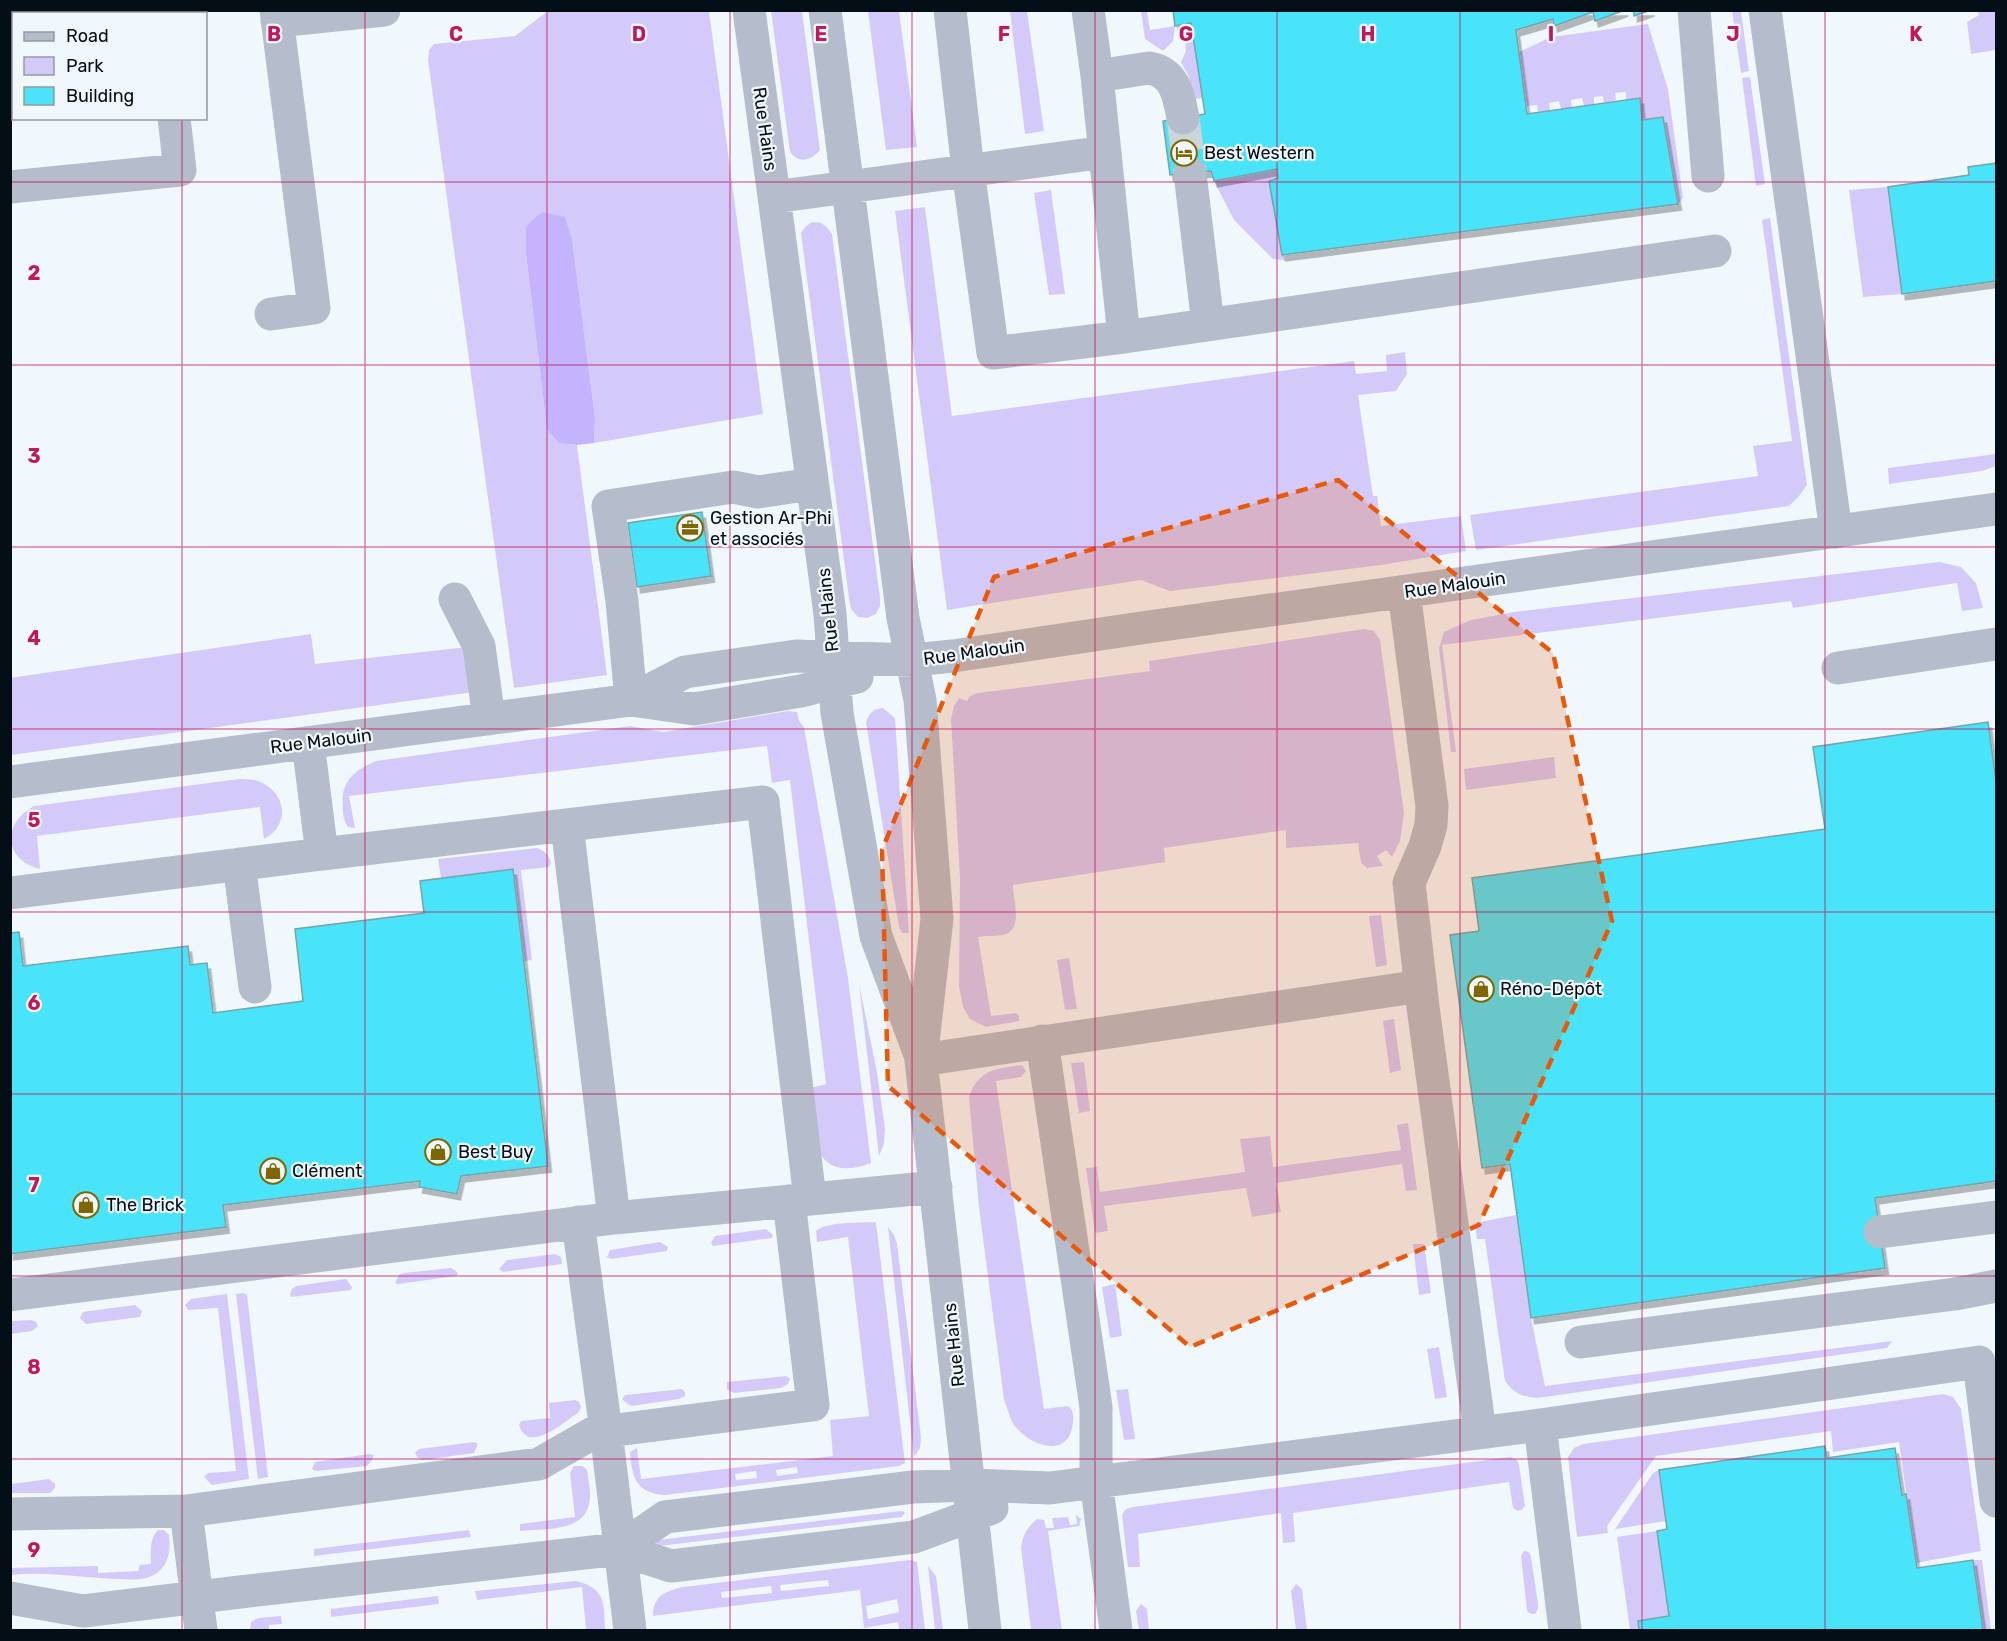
<svg xmlns="http://www.w3.org/2000/svg" width="2007" height="1641" font-family="Rubik,sans-serif">
<style>
.green{fill:#d4cafa;fill-rule:evenodd}
.forest{fill:#c4b4fd}
.building{fill:#49e4f9;stroke:#76a4ab;stroke-width:1.5;filter:url(#shadow)}
.lines{fill:none;stroke-linecap:round;stroke-linejoin:round}
.minor-tunnel{stroke:#cdd5da;stroke-width:33;stroke-dasharray:33 16;stroke-linecap:butt}
.minor{stroke:#b5bccb;stroke-width:33}
.marked{fill:#e8590c;fill-opacity:0.2;stroke:#e8590c;stroke-width:4.5;stroke-dasharray:12 8;stroke-linejoin:round}
.grid{fill:none;stroke:#c2185b;stroke-width:1.5;stroke-opacity:0.55}
.labels{text-anchor:middle;dominant-baseline:central;stroke-width:4.5;stroke-linejoin:round;paint-order:stroke}
.street-label{font-size:18px;fill:#030e16;stroke:#f1f8fd}
.poi-label{font-size:18px;fill:#030e16;stroke:#f1f8fd;text-anchor:start}
.grid-label{font-size:20px;text-anchor:middle;font-weight:bold;fill:#c2185b;stroke:#f1f8fd;stroke-width:4.5;stroke-linejoin:round;paint-order:stroke}
</style>
<defs>
<filter id="shadow"><feDropShadow dx="3.5" dy="6" stdDeviation="0" flood-color="#0004"/></filter>
</defs>
<rect width="100%" height="100%" fill="#f1f8fd"/>
<path class="green" d="M548 11H709L763 414 594 443 595 418 572 238 565 217 526 226V254L547 430 559 443 577 445 607 675 514 688 428 60 429 50 434 44 515 36Z
M771 11H802L820 150C811 161 799 164 790 152Z
M868 11H899L917 147 886 150Z
M1010 11H1027L1044 131 1025 134Z
M1141 11H1147L1150 30 1175 26 1173 41 1163 51 1145 39Z
M1732 11H1741L1749 71 1741 73Z
M1977 11H1996V50L1971 54 1967 22 1979 15Z
M1191 23 1202 98 1195 99 1188 75 1181 62 1186 51 1184 24Z
M1648 24 1668 89 1683 198 1678 204 1663 117 1642 120 1640 98 1626 100V92L1615 93 1616 100 1604 103 1603 96 1594 97V104L1584 106 1582 98 1571 100 1572 108 1561 109 1559 101 1549 103 1550 110 1538 112 1537 105 1526 106 1519 52 1551 37Z
M1750 77 1765 184 1756 186 1742 78Z
M1277 169 1278 178 1269 181 1285 260 1273 259 1234 220 1214 181Z
M1888 187 1902 294 1863 297 1849 190Z
M1051 190 1065 294 1049 295 1034 193Z
M925 207 952 416 1354 361 1356 374 1387 371 1386 355 1405 352 1407 374 1396 391 1358 395 1373 496H1377L1381 526 1461 516 1466 551 1381 565 1170 591 1141 580 947 610 895 211Z
M1770 218 1807 485 1799 496 1789 506 1476 550 1470 515 1758 476 1753 446 1792 441 1762 220Z
M812 222C823 222 826 225 832 234L880 598V606L876 614 867 618 858 617 851 609 849 598 801 233 805 227Z
M1996 454V466L1982 471 1889 484 1888 468Z
M1939 562 1961 567 1976 583 1983 608 1962 611 1957 583 1793 608 1791 601 1442 645 1456 752H1451L1439 648 1444 632 1471 620 1514 612Z
M1364 629 1374 631 1380 640 1404 813 1400 841 1392 857 1386 850 1377 856 1383 866 1367 868 1361 863 1358 843 1286 848V830L1164 848 1165 862 1013 885C1013 898 1023 928 1006 934 998 937 986 935 978 937L991 1016 1016 1013 1019 1016V1021L986 1027 970 1019 963 1007 959 986 960 878 951 719 954 706 959 698 967 701 970 696 978 693 1150 671 1149 661Z
M311 634 315 664 467 647 474 692 11 755 10 678Z
M883 708 895 718 909 933H902L899 927 866 722C870 712 873 709 883 708Z
M788 711 797 712 799 721 804 727 848 978 871 1163C854 1170 830 1173 820 1153 815 1143 813 1102 811 1088L826 1084 790 780 772 783 767 746 349 796 355 828 348 827C344 821 343 816 343 809 340 782 353 771 376 761L630 726 663 732Z
M1554 757 1556 778 1466 790 1464 769Z
M239 779C244 779 249 779 254 780 284 787 294 823 264 839L260 807 37 836 40 869C3 860 2 823 34 806Z
M537 848C545 851 549 855 551 863L549 867 521 870 532 960 524 961 513 870 441 878 438 859Z
M1381 915 1387 965 1376 967 1369 916Z
M1069 958 1077 1009 1065 1010 1057 960Z
M859 984 877 1072 885 1129 884 1144 879 1156Z
M1394 1019 1401 1070 1390 1073 1383 1021Z
M1084 1062 1090 1111 1079 1113 1071 1063Z
M1022 1065 1026 1071 1021 1077 996 1081 1044 1409 1068 1406C1073 1410 1074 1415 1073 1422 1070 1462 1026 1445 1012 1422 1009 1415 1007 1407 1004 1400L979 1207 969 1097C979 1069 995 1069 1022 1065Z
M1408 1123 1417 1190 1406 1191 1402 1164 1276 1183 1281 1212 1252 1217 1246 1188 1104 1206 1108 1231 1095 1233 1086 1168 1097 1167 1100 1192 1245 1172 1240 1139 1270 1136 1273 1167 1401 1150 1397 1125Z
M1516 1215 1531 1318 1545 1386 1892 1341 1887 1348 1538 1398C1522 1397 1515 1394 1505 1381L1485 1239H1477L1475 1223Z
M876 1222 905 1463 899 1466 665 1495C636 1493 632 1478 630 1452L637 1448 641 1479 833 1456 830 1420 869 1416 848 1237 817 1242 816 1231C828 1221 861 1223 876 1222ZM797 1467 798 1473 777 1476 776 1470ZM756 1471 757 1478 736 1480 735 1474Z
M888 1227 894 1235 897 1244 921 1437 920 1448 914 1457Z
M766 1229 773 1235 772 1238 713 1246 711 1243 715 1236Z
M660 1242 668 1247 667 1251 611 1259 607 1257 610 1250Z
M1413 1244H1424L1431 1293 1419 1295Z
M555 1254 561 1257 562 1264 503 1272 499 1269 507 1260Z
M451 1268 456 1271 458 1274 456 1276 398 1284 395 1283 399 1275 403 1273Z
M346 1279 352 1287 351 1290 291 1297 290 1294 292 1289 296 1286Z
M1115 1284 1122 1336 1110 1338 1102 1287Z
M243 1293 247 1295 268 1477 258 1479 236 1294Z
M227 1294 249 1479 212 1485 204 1477 208 1473 236 1471 218 1308 188 1310 185 1305 191 1299Z
M135 1305 142 1311 140 1317 86 1324 80 1318 83 1312 89 1311Z
M31 1320 36 1322 38 1326 32 1331 11 1334V1321Z
M1439 1347 1447 1397 1435 1399 1427 1349Z
M786 1376 790 1379 788 1384 781 1388 734 1393 727 1389V1382Z
M682 1389 685 1392V1396L679 1399 632 1406 628 1404 622 1399 625 1395Z
M1128 1389 1135 1439 1124 1440 1116 1390Z
M1943 1394 1953 1397 1961 1409 1981 1551 1916 1563 1899 1442 1833 1452 1831 1431 1656 1456 1607 1526 1608 1533 1577 1537 1568 1457 1574 1448 1583 1444Z
M575 1400 579 1402 581 1407 579 1412C564 1422 528 1455 519 1425L521 1421 550 1418 549 1403Z
M474 1442 478 1444 474 1453 424 1460 418 1458 415 1453 419 1449Z
M369 1454 373 1455V1459L367 1466 316 1471 312 1469 315 1462Z
M1510 1457 1517 1460 1519 1465 1525 1506 1522 1510 1518 1511 1513 1508 1509 1482 1293 1513 1295 1542 1283 1543 1281 1513 1138 1534 1140 1567H1128L1122 1515 1126 1509 1133 1507Z
M574 1466H582L587 1470C588 1478 590 1486 590 1494 591 1533 549 1528 520 1531V1524L575 1517 570 1473Z
M1659 1470 1666 1521 1615 1529 1653 1473Z
M49 1479 55 1484V1488L50 1493H11V1484Z
M901 1511 905 1512 902 1517 659 1546 656 1543 658 1540Z
M1076 1515 1081 1519 1079 1526 1048 1531 1062 1630H1031L1021 1547C1023 1535 1027 1527 1037 1519L1044 1520 1046 1528H1054L1052 1518 1068 1517 1070 1525 1077 1524Z
M158 1530H164L169 1535C171 1552 168 1571 149 1577 140 1581 127 1579 117 1579 82 1578 46 1571 11 1575V1568L98 1566V1573L138 1571 140 1565 151 1564C151 1552 149 1539 158 1530Z
M469 1530 471 1537 314 1556V1549Z
M1657 1531 1669 1616 1638 1621 1639 1630H1630L1617 1537Z
M1524 1551 1529 1552 1531 1557 1538 1604V1609L1535 1614H1531L1527 1611 1521 1556Z
M910 1560 917 1562 925 1630H899L898 1622 864 1628 860 1590 653 1616C653 1596 665 1591 683 1587ZM828 1580 829 1586 781 1591 780 1585ZM771 1586 772 1593 722 1598 721 1592ZM897 1599 899 1612 868 1619 866 1606Z
M1973 1560H1982L1991 1630H1983Z
M928 1566 936 1576 943 1630H935Z
M576 1581C606 1588 604 1604 605 1630H586L582 1587 477 1600 475 1591Z
M1296 1584 1302 1589 1307 1630H1296L1291 1591Z
M438 1596 439 1604 331 1617V1609Z
M1141 1604 1147 1609 1149 1630H1139L1136 1611Z
M281 1616 282 1624 269 1625V1630H250L251 1622 258 1618Z"/>
<path class="forest" d="M542 212 565 217 572 238 595 418 594 443 577 445 559 443 547 430 526 254V226Z"/>
<path class="building" d="M10 10H43L10 14Z
M1173 10H1625L1595 21 1593 12 1554 26 1553 19 1516 30 1527 114 1640 98 1642 120 1663 117 1678 204 1282 255 1269 181 1278 178 1277 169 1214 181 1211 171 1170 175 1163 121 1205 114 1191 23 1175 26Z
M1634 10H1651L1634 16Z
M1996 163V281L1902 294 1888 187 1969 175 1968 167Z
M702 512 711 576 637 587 628 523Z
M1988 722 1996 781V1181L1875 1198 1885 1268 1531 1318 1510 1164 1482 1168 1450 935 1479 931 1472 878 1825 829 1813 747Z
M513 869 548 1166 461 1176 457 1194 419 1187 420 1181 223 1205 226 1227 10 1254V933L19 932 23 966 188 946 190 965 207 963 213 1013 303 1001 295 929 424 913 420 881Z
M1825 1446 1827 1458 1895 1448 1902 1495 1906 1494 1917 1568 1973 1560 1983 1630H1639L1638 1621 1669 1616 1657 1531 1667 1529 1659 1470Z"/>
<g class="lines">
<path class="minor-tunnel" d="M1183 118 1190 173"/>
<path class="minor" d="M161 10V14
M749 10 830 614 837 713 876 936 919 1052
M825 10 903 618 920 700 937 919 921 1060 985 1630
M950 10 968 170 993 353 1124 337 1097 76 1088 10
M1694 10 1708 176
M1765 10 1836 532
M277 21 384 10
M10 65 14 64
M1097 76 1149 68C1175 72 1179 96 1183 118
M1190 173 1208 324
M10 187 180 170 174 118
M774 197 1105 152
M271 314 314 308 276 10
M1124 337 1715 251
M1404 592 1432 806 1431 825 1425 846 1409 883 1423 1007 1480 1432
M455 599 479 646 489 719
M1838 668 1996 644
M631 700 685 672 796 656 913 660 953 656 1141 628 1996 509
M631 700 622 601 608 506 733 487 758 492 812 484
M10 782 631 700 694 709 801 691 857 677
M567 825 763 802 810 1199
M322 854 567 825 614 1218
M239 864 255 987
M10 893 322 854 308 743
M1042 1041 1096 1407V1481L1116 1630
M921 1060 1421 986
M578 1222 606 1431 630 1630
M1880 1232 1996 1217
M10 1295 614 1218 936 1187
M1581 1342 1955 1294 1996 1286
M1540 1425 1565 1630
M186 1511 201 1630
M10 1514 186 1511 502 1469 539 1464 593 1433 813 1405 789 1201
M619 1549 665 1517 913 1487 970 1485 1050 1488 1540 1425 1979 1362 1996 1501
M10 1598 83 1611 240 1592 619 1549 671 1566 914 1537 992 1508"/>
</g>
<path class="marked" d="M1338 480 1553 653 1612 921 1479 1225 1190 1347 888 1086 882 850 994 577Z"/>
<path class="grid" d="M182 10V14M365 10V1630M547 10V1630M730 10V1630M912 10V1630M1095 10V1630M1277 10V1630M1460 10V1630M1642 10V1630M1825 10V1630M182 118V1630M10 182H1996M10 365H1996M10 547H1996M10 729H1996M10 912H1996M10 1094H1996M10 1276H1996M10 1459H1996"/>
<defs>
<g id="hotel-ring" transform="scale(1.35)"><circle r="9.5" fill="#f1f8fd" stroke="#7f6700" stroke-width="1.5"/><path d="M-6-4.5h1.5V1H6V5H4.5V3h-9V5H-6ZM-4 0a1.8 1.8 0 1 1 3.6 0ZM.5 0V-2.5h3Q6-2.5 6 0Z" fill="#7f6700"/></g>
<g id="office-ring" transform="scale(1.35)"><circle r="9.5" fill="#f1f8fd" stroke="#7f6700" stroke-width="1.5"/><path d="M-6-3h4V-5.5h4V-3h4V5H-6ZM-1-4.5V-3h2v-1.5ZM-6 0V1H6V0Z" fill="#7f6700"/></g>
<g id="shop-ring" transform="scale(1.35)"><circle r="9.5" fill="#f1f8fd" stroke="#7f6700" stroke-width="1.5"/><path d="M-5-2.5h2.3a2.7 3.5 0 0 1 5.4 0H5L5.5 6h-11ZM-1.5-2.5h3a1.5 2.3 0 0 0-3 0Z" fill="#7f6700"/></g>
</defs>
<g fill-rule="evenodd">
<use href="#hotel-ring" x="1184" y="153"/>
<use href="#office-ring" x="690" y="528"/>
<use href="#shop-ring" x="1481" y="989"/>
<use href="#shop-ring" x="438" y="1152"/>
<use href="#shop-ring" x="273" y="1171"/>
<use href="#shop-ring" x="86" y="1205"/>
</g>
<g class="labels">
<g class="street-label">
<text transform="translate(765 129) rotate(82)">Rue Hains</text>
<text transform="translate(1455 585) rotate(-8)">Rue Malouin</text>
<text transform="translate(828 610) rotate(-96)">Rue Hains</text>
<text transform="translate(974 652) rotate(-8)">Rue Malouin</text>
<text transform="translate(321 741) rotate(-7)">Rue Malouin</text>
<text transform="translate(954 1345) rotate(-96)">Rue Hains</text>
</g>
<g class="poi-label">
<text x="1204" y="153">Best Western</text>
<text x="710" y="518">Gestion Ar-Phi<tspan x="710" dy="21">et associés</tspan></text>
<text x="1500" y="989">Réno-Dépôt</text>
<text x="458" y="1152">Best Buy</text>
<text x="292" y="1171">Clément</text>
<text x="106" y="1205">The Brick</text>
</g>
</g>
<g class="grid-label">
<text x="274" y="41">B</text>
<text x="456" y="41">C</text>
<text x="639" y="41">D</text>
<text x="821" y="41">E</text>
<text x="1004" y="41">F</text>
<text x="1186" y="41">G</text>
<text x="1368" y="41">H</text>
<text x="1551" y="41">I</text>
<text x="1733" y="41">J</text>
<text x="1916" y="41">K</text>
<text x="34" y="280">2</text>
<text x="34" y="463">3</text>
<text x="34" y="645">4</text>
<text x="34" y="827">5</text>
<text x="34" y="1010">6</text>
<text x="34" y="1192">7</text>
<text x="34" y="1374">8</text>
<text x="34" y="1557">9</text>
</g>
<rect width="2007" height="1641" fill="none" stroke="#030e16" stroke-width="24"/>
<rect x="12" y="12" width="195" height="108" fill="#f1f8fd" stroke="#929aa1" stroke-width="1.5"/>
<rect x="24" y="32" width="30" height="9" fill="#b5bccb" stroke="#929aa1" stroke-width="1.5"/>
<text x="66" y="42" font-size="18" fill="#030e16">Road</text>
<rect x="24" y="57" width="30" height="18" fill="#d4cafa" stroke="#929aa1" stroke-width="1.5"/>
<text x="66" y="72" font-size="18" fill="#030e16">Park</text>
<rect x="24" y="87" width="30" height="18" fill="#49e4f9" stroke="#929aa1" stroke-width="1.5"/>
<text x="66" y="102" font-size="18" fill="#030e16">Building</text>
</svg>
